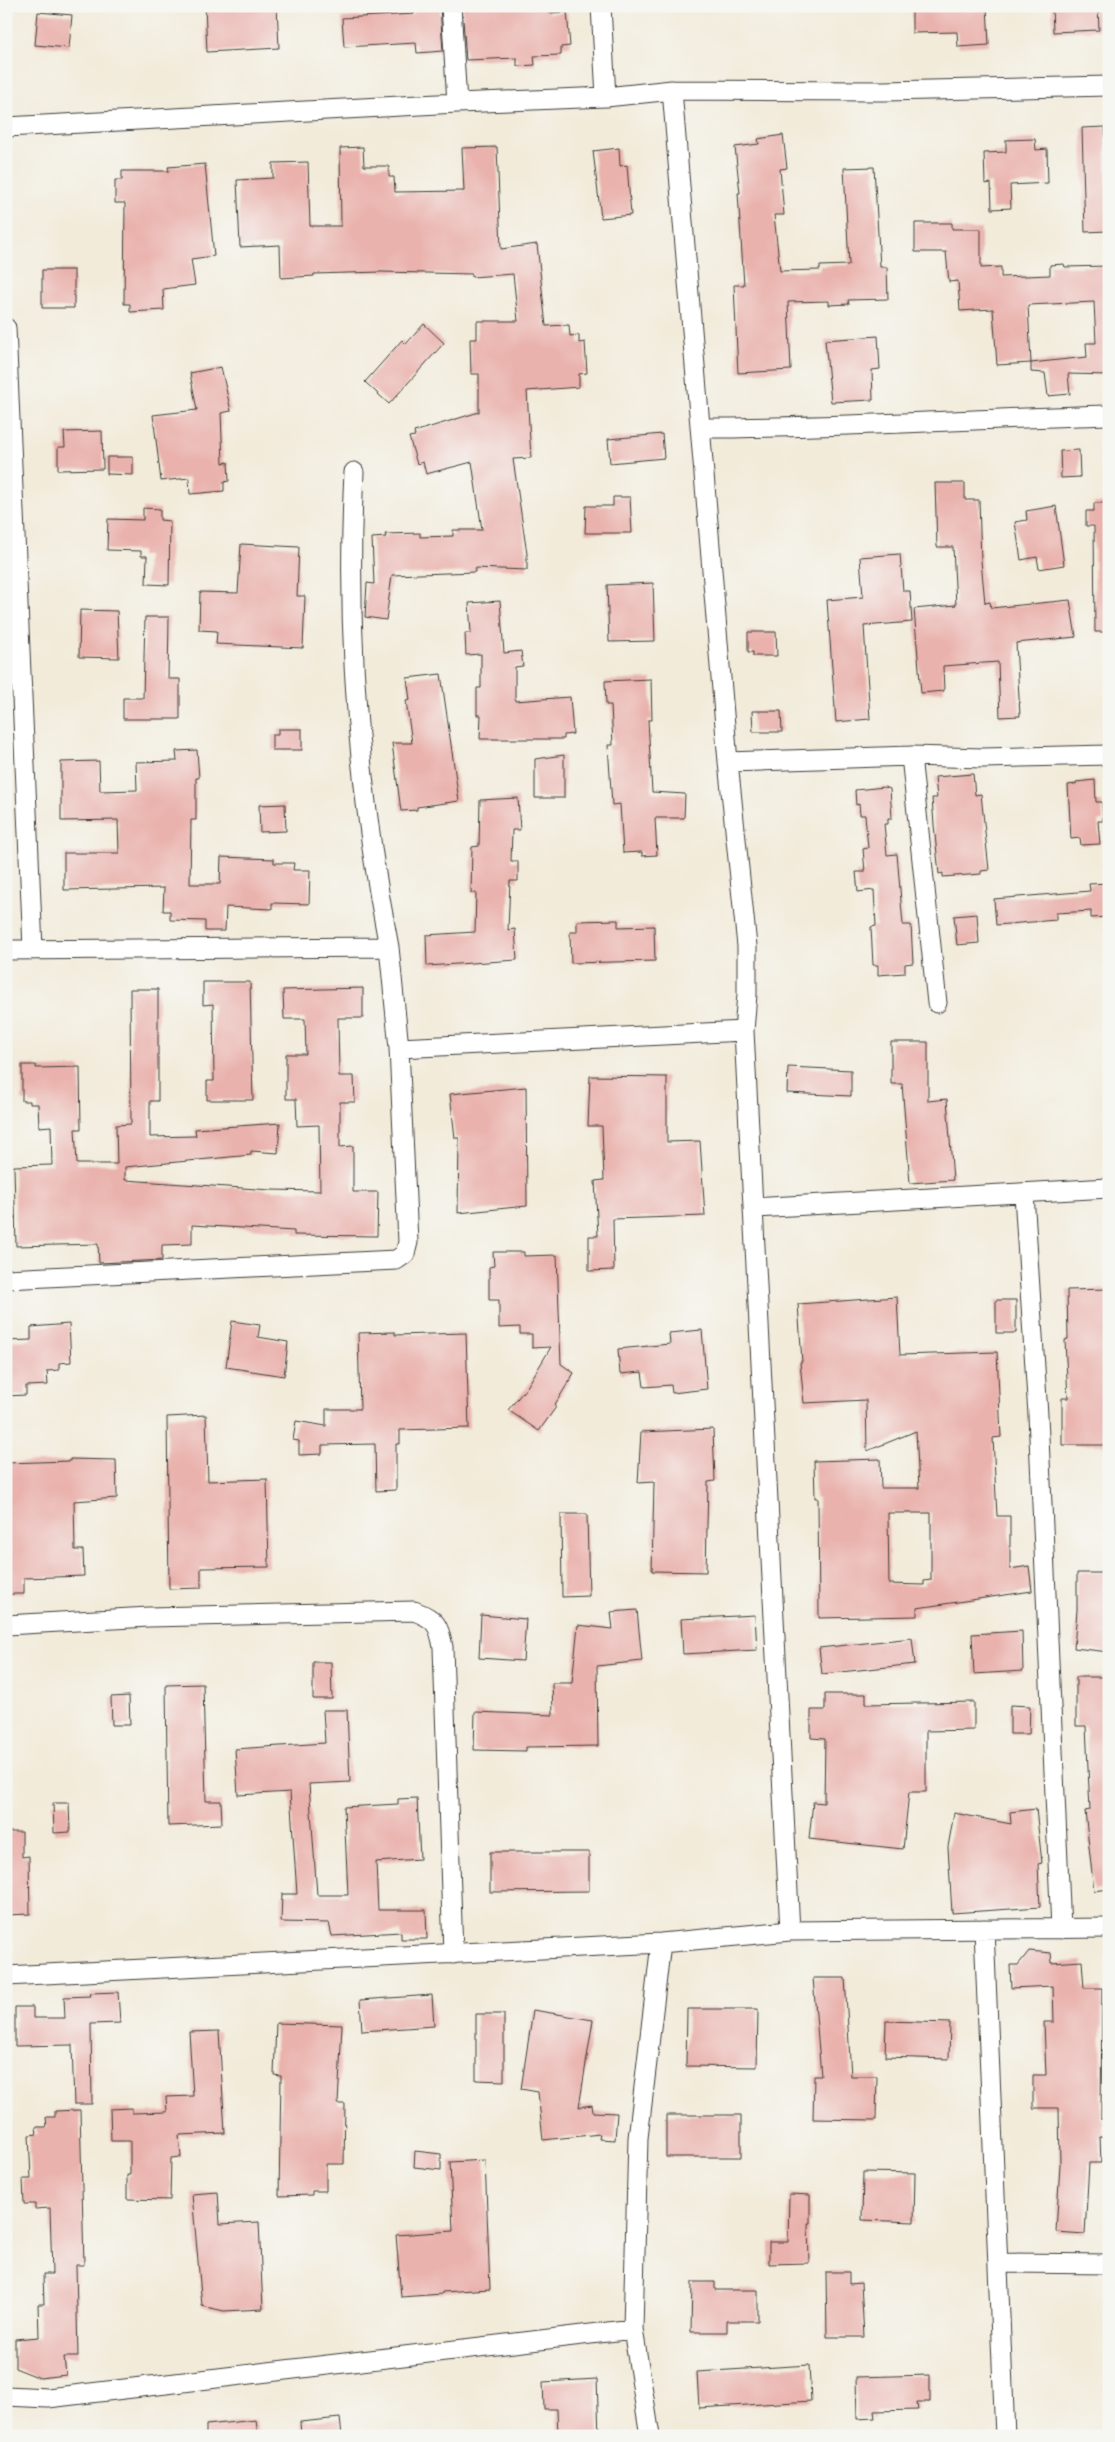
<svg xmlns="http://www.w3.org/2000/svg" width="1115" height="2442" font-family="'Old Standard TT',serif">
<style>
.building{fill:#eab2ad;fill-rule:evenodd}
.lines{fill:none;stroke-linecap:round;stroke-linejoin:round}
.minor-casing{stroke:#3c3b38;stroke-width:21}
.minor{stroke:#fff;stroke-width:19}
</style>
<rect width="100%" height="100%" fill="#f6f6f2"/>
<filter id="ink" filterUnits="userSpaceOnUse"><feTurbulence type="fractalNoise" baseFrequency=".02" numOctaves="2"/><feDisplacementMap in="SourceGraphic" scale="10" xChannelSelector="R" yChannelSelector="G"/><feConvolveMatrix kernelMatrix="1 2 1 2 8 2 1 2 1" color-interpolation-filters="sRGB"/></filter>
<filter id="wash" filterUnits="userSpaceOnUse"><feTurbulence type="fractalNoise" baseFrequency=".0096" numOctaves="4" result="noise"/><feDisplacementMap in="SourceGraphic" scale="20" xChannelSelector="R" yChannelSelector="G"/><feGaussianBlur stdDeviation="1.12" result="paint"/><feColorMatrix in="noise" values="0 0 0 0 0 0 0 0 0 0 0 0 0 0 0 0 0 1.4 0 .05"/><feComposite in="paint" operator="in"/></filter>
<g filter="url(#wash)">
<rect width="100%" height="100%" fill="#f2ebda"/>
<g id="blocks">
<path class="building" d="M205 6H277L279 48 207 52Z
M413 6H440L443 51 417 53 416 43 344 47 342 18 414 14Z
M462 6H549V13L567 12 570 46 561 47V55L534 56 535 65 517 66V58L466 60Z
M912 6H987L989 45 958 47 957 32 912 33Z
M1052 6H1098L1099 30 1053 32Z
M38 12 72 15 69 48 35 45Z
M1105 127 1108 231 1085 232 1082 128Z
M783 135 787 168 780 169 784 215H774L780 271 820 270V266L849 265 844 168 874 167 880 267H887L888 299 848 300 849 304 829 305V301L788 302 791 370 738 373 734 285H744L738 193H740L735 147 759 144 758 139Z
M1035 139 1036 150 1047 149 1048 183 1010 185 1011 208 992 209 991 183 985 184 984 153 1006 152V140Z
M363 147 364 166H389V177H394L395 192 464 191 462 148 497 147 501 249 537 244 546 326 569 325 570 336 579 335V343L585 342 587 373 579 374V387L527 391 531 458 513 459 527 554V570L475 568V572L392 575 386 620 365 617 367 583 374 584 372 538 386 537 385 534 420 533V537L453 536V530H482L472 462 426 474 423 462 417 464 409 437 415 436 414 432 479 412V374H471L470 339H477V321H518L513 274 472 277V274L381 272 314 274V276L281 278 280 245 240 247 237 180 273 178V163L308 162 310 226H341L340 148Z
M619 148 620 166 627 165 631 215 601 218 593 151Z
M205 164 214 256 191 259 195 285 163 289 164 310 130 312V304H124L125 203H115V180H122V171H169L168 167Z
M915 223H952V229H981V268L1001 267V277L1050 275V265L1064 264 1065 267 1109 266V375L1068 374 1070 394 1048 396 1045 373 1031 372V363L1087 357 1086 343H1096L1094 302 1028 305 1031 363 997 365 993 309 960 311 958 281 949 282 946 252H915Z
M42 270H74V308H42Z
M424 324 444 343 389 404 365 382 402 340 406 344Z
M878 336 880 369 872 370 873 400 831 402 825 340Z
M221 367 231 411 221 413 223 463 228 462 229 481 224 482V491L190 494 189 478 161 481 153 415 197 410 190 373Z
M102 431 103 469 58 470V447H65L64 432Z
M662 434 664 458 610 463 608 439Z
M1079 450 1080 477 1061 478 1060 451Z
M107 457H133V475L107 474Z
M935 483H965V500H979L981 561 985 603 990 602 991 608 1070 600 1076 637 1016 643 1020 716 1000 717 998 662 943 666 944 691 921 693 914 609 956 605 953 547H937Z
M613 497H630L632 533H585L586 506H613Z
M1094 503H1109V632H1095L1094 526H1086V511H1094Z
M1056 506 1064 565 1039 569 1037 557 1021 560 1015 522 1027 520 1026 511Z
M143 508 160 509V520L170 521 169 585 146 584 147 556H141V551L107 550 108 519 143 520Z
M241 544 299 547 297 596H305L303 648 216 644 217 631 199 630 200 592 238 593Z
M900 554 903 591H910L912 622 864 626 870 719 836 722 827 600 863 597 860 557Z
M653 583 655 641 609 642 607 585Z
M500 601 504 653 521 651 523 666 515 667V701L570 697 573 734 564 735V739H480L481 715H477V688H481V654L466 655 465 633H471L469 603Z
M80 610 117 611 119 658 79 657Z
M145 617H169L168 679H180V719H123V698H143Z
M748 632H776L777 656H753V652H748Z
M441 674 459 801 417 807V810L401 811 392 743H412L406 701 410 700 407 678Z
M651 679 652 720H648L652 792 685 794 684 818H655L657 855 642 856V852L623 853 620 804 612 805 608 745H613L611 705H606L605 681Z
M752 711H781L782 732H753Z
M278 729H302V750H272V735H278Z
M197 750 199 778H196V820H191L190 884H220L221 857 274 859V863H294L293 870H310L309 904 272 903V909L226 907 225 931H205V921L170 920V911H163L164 888 64 890V853H119L118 820 61 821V762L99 761 100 791 137 790 136 762 177 761 176 751Z
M564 755V798H535V759Z
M973 774 975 795 981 794 989 870 981 871V874L943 877V873L939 874 934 825 932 798H937L935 777Z
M1095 780 1096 802H1102L1103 821H1098L1100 844 1081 845 1080 838 1071 839 1068 785 1076 784V782Z
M885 787 890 789 892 818H888V824H884L887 855 897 854 903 925H911L913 963 905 964V973L878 975V965H873L871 927 876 926 874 890 858 892 856 872H865L863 849 868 848 865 815H860L859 804 856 805 855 790Z
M518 798 520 830H512L511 861H518V881H510L508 930 515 929 517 960 427 966 426 935 475 932 476 893H471L472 847 479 846 480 800Z
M285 804 286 831 260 832 259 805Z
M1109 883V917L1091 918V911L1056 913V920L996 925 994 899 1090 891 1089 884Z
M977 914 979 943 957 945 954 916Z
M618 920V927L654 926 655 961 571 963 570 932H577V921Z
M203 982H250L253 1100H207V1081H214L213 1004 203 1005Z
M363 988V1018H338L339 1076H354L355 1102H340V1147L353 1146V1192H378L377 1236 294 1235V1231L192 1225V1244L162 1245V1260L99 1263 98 1244 16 1246 14 1166 52 1165 51 1126 39 1127 38 1104H30V1101H22V1065H36V1068L80 1067 81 1129H75L77 1164H117L116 1125 131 1124 130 989H158V1101H150V1137L196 1136 195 1129 280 1123 278 1153 251 1151V1155L125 1167V1180L271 1190 320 1191 319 1125 297 1126 296 1099H286V1054H306L305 1019H284L283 990Z
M891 1042H928V1101L947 1099 953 1180 910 1183 902 1084H891Z
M788 1067 851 1070V1096L787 1093Z
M590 1076 667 1077V1142L700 1141 705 1216 613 1219 614 1270 589 1271V1236H598L595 1181 604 1180 602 1126H588Z
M526 1087 527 1206 458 1213 459 1138H455L450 1094Z
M493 1252H524V1256L557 1255 561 1364 574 1373 554 1406 556 1407 539 1431 508 1410 527 1387 551 1347 532 1348V1334H520V1327L499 1328V1300H489V1267L494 1266Z
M1109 1289V1445H1062V1398H1068L1065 1340 1068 1339 1067 1290Z
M897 1297 900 1355 997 1352 1001 1437 993 1438 997 1516H1010V1569L1029 1566 1032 1591 917 1608V1616L819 1618 818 1498H815L814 1461 880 1459 881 1488H919L916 1431 867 1451 866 1400 804 1403 800 1362H802L798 1304ZM888 1513H931V1580L924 1581V1585L889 1584Z
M996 1300H1016V1333H996Z
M232 1321 260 1325 258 1337 288 1342 284 1376 226 1367Z
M69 1324 71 1362 59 1363V1370L47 1371 48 1385 26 1386V1395L6 1396V1341L31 1340V1327Z
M702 1330 707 1389 672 1393 671 1385 644 1387 642 1372 620 1374 618 1349 670 1344 669 1333Z
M395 1332V1335L466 1333 469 1428 400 1430V1444H396V1490L376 1491 375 1444 322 1445V1454L299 1455V1441L293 1440 296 1421 326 1426V1409H360L358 1333Z
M206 1415 208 1481 267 1479 269 1567 201 1568V1588L169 1589 167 1417Z
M713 1429 715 1481 708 1482 706 1572 652 1571 654 1482 638 1483 641 1432Z
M70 1459 116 1460 117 1498 74 1501 75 1550H83L84 1576 24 1578V1594H6V1463L70 1461Z
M561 1514H587L589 1596 562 1597Z
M1077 1573H1109V1652L1074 1648 1077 1610Z
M637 1610 642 1661 597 1666 598 1746 526 1747V1751L474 1750 475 1712 553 1715 552 1683H572L578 1625 613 1629 611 1612Z
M481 1615 526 1619 523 1661 479 1658Z
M755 1615 757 1650 683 1654 681 1619Z
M1022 1631 1023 1671 974 1674 972 1634Z
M912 1638 915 1664 822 1674 819 1648Z
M313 1662H331L332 1699H313Z
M1076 1677H1106L1107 1741H1109V1889L1094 1891 1085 1811 1090 1810 1086 1726H1076Z
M203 1684 206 1801H221L222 1824 168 1826 166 1685Z
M825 1694H866V1704L974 1702V1730L926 1731V1792H909L903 1849 809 1839 813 1802 824 1803 825 1739 811 1738V1710H825Z
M129 1696 130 1725H112L111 1697Z
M1010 1705 1030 1706 1029 1734H1010Z
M323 1710H347L350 1782 309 1784 317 1895H348L344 1807 398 1804V1799L417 1798 420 1859 376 1862 378 1910H426L427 1939H401V1932L332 1936 329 1923 281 1922 282 1894H297L290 1792 238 1795 235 1749 325 1743Z
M53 1803H69L70 1832 54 1833Z
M1036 1809 1042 1863 1038 1864 1040 1907 952 1913 948 1847 954 1813 1011 1824 1010 1812Z
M6 1832H22V1857L29 1856 30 1914 6 1915Z
M490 1852H589V1891L490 1892Z
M1029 1951 1051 1953 1052 1963 1082 1961 1084 1988H1102L1101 2119H1104V2137H1100L1101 2163H1089L1085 2234 1056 2232 1060 2164 1059 2108H1033V2075H1046L1044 2022H1054L1053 1986 1011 1988 1010 1965H1018Z
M813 1978H845L851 2076H877L876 2120 813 2119 814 2076H821Z
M118 1992 120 2023 91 2024 92 2104H74L72 2045 15 2046V2007H33V2018H65L64 1997 91 1996 90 1993Z
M432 1995 434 2026 362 2031 360 2000Z
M687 2009H758L757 2067 686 2066Z
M533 2010 593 2020 579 2107 592 2105 593 2112 617 2113 615 2140 599 2139 600 2134 543 2140 538 2092 521 2089Z
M476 2014H504V2081L476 2080Z
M886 2021 950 2023 949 2059 885 2057Z
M276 2023 342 2025 338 2104H345L344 2164H326V2191H312V2195L279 2196 281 2076 274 2075Z
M219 2031 225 2133 179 2135 181 2157 171 2158 170 2200 127 2199V2175H130V2141H111L110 2109 132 2108V2113L167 2112 166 2097 193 2096 189 2032Z
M80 2110 84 2265H76L78 2357H64L66 2375 40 2378 15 2368V2339L39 2337 38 2304H44L43 2274H52L50 2208 35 2209V2204H24L23 2179H31L29 2135 37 2134 36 2127H47L46 2117H55V2111Z
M666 2115H741V2157H666Z
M415 2151 441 2154V2170L414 2167Z
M485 2160 490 2289 442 2292V2294L401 2297 396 2235 453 2231 450 2162Z
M863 2172 915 2173 914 2222 862 2220Z
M218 2192 220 2224 259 2222 263 2309 224 2311 202 2306 192 2194Z
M789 2194 810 2195V2223H808L809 2263 769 2264V2242H788Z
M826 2272H849V2284L861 2283 864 2337H827Z
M692 2282H715V2290H758V2321H727V2332H691Z
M809 2365 811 2401 699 2408 697 2372Z
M930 2375V2402H917L918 2410 874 2411 875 2418 857 2419 856 2377Z
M597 2379 599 2436H558L557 2409H544L543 2382Z
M340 2418 342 2436H301L300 2422Z
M256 2420 258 2436H206V2425Z"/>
</g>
</g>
<g filter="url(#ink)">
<use href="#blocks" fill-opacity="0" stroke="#3c3b38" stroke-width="1"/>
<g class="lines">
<g class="minor-casing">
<path id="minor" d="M451 6 457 103
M601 6 606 97
M672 90 728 762 747 946V994L744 1031 790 1931
M6 127 457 103 606 97 672 90 884 91 1109 86
M6 328 33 949
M701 428C837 428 973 419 1109 415
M354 472C346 631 358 790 389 947
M911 756 937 1003
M728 762 911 756 983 758 1109 755
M6 950 389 947 399 1048 408 1242 405 1254 396 1260 6 1279
M399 1048 744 1031
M1024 1194 1038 1415 1061 1929
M754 1208 1109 1188
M6 1625 149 1617 414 1611C436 1619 439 1625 443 1647L453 1954
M984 1929 1005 2436
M6 1976 661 1943 790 1931 1109 1928
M998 2263 1109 2264
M6 2396 48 2398 633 2329
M650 2436 633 2329 638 2138 661 1943"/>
</g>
<use href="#minor" class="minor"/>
</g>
</g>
<rect width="1115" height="2442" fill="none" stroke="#f6f6f2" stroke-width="25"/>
</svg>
